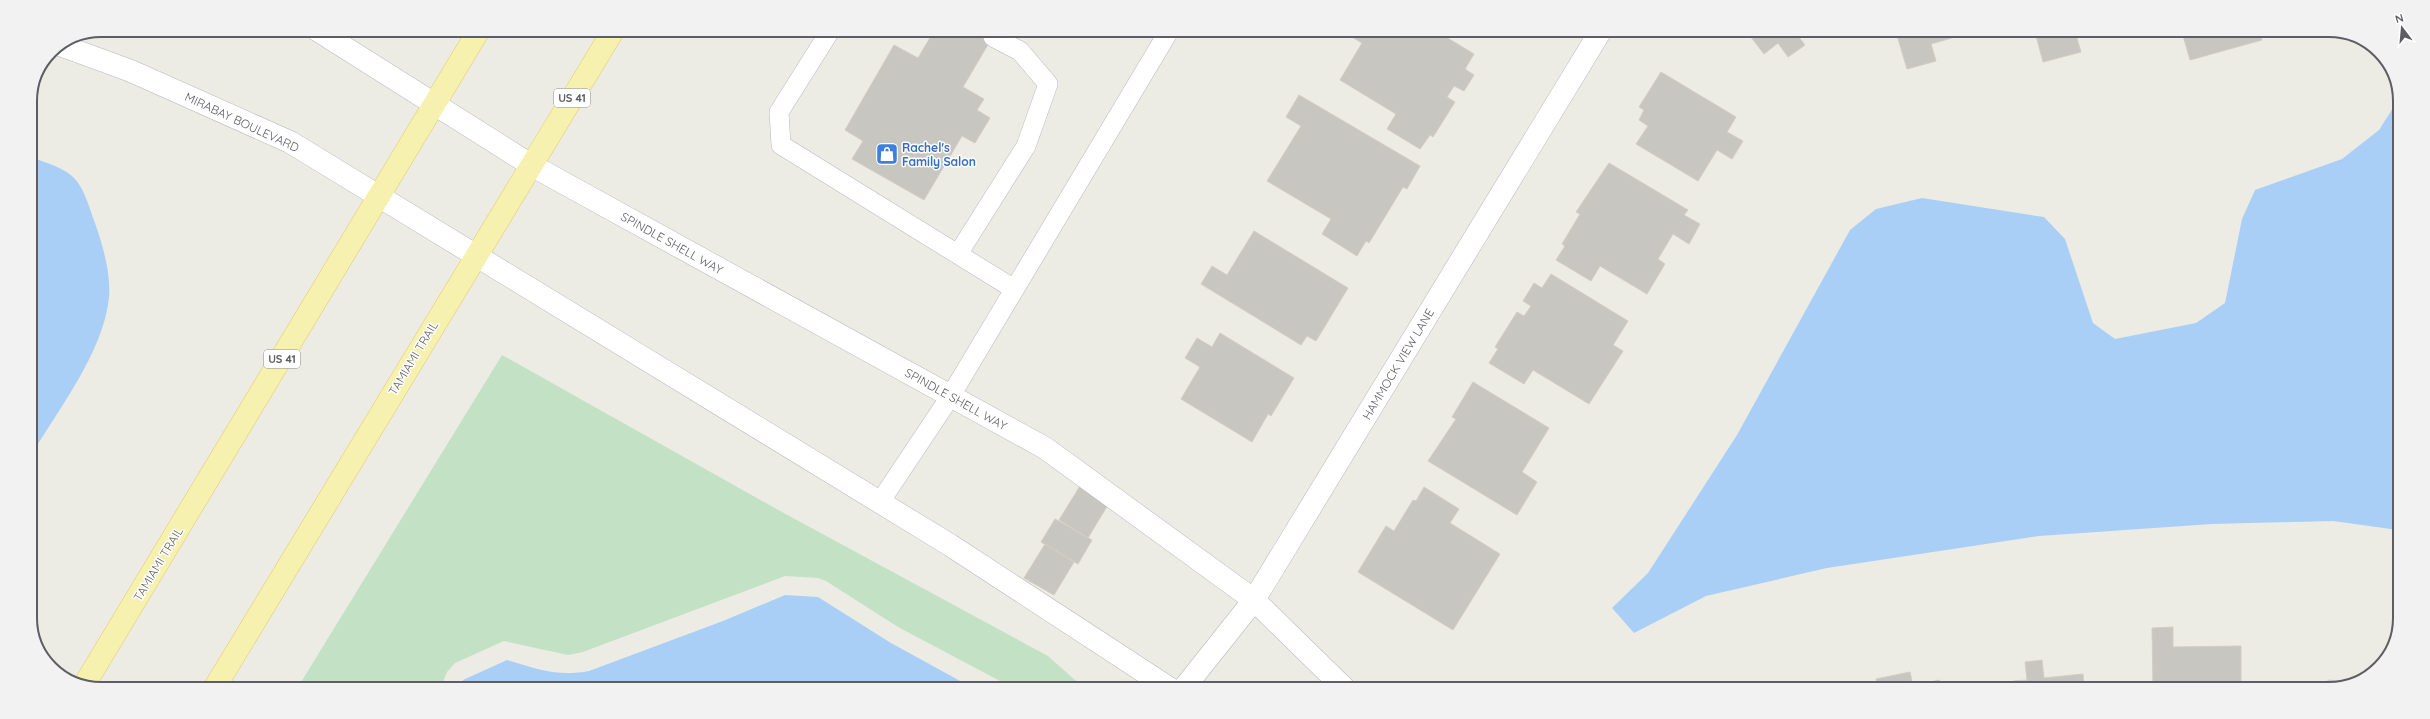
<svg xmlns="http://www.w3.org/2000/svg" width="2430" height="719" font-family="Quicksand,sans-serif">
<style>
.green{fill:#c3e2c5}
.water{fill:#aacff6}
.building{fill:#c8c6c0;stroke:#d1cec3}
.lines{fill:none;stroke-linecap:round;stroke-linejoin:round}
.service-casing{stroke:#b6b8bd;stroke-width:20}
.minor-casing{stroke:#b6b8bd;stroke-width:23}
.primary-casing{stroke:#e3cb67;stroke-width:23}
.service{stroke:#fff;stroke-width:19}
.minor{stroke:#fff;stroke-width:22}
.primary{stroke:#f7f1af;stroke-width:22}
.labels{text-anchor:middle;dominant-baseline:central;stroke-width:3;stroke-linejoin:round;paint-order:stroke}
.shield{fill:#fff;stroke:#8d8e92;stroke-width:1}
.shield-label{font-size:11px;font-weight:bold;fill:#5c5e63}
.street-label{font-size:12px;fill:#5c5e63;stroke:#fff}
.shop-label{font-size:12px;font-weight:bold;fill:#366cbe;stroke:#fff;text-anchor:start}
.rim{fill:none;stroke:#5c5e63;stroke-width:2}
</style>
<rect width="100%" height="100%" fill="#edece4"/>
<path class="green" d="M502 355 782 512 1048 656 1084 688H1006L1000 681 898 627 826 581 818 578 785 576 583 652 568 655 504 641 455 663 447 672 441 687H298Z"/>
<path class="water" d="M2400 97 2398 530 2333 521 2212 524 2039 536 1827 568 1706 596 1634 633 1612 608 1648 573 1737 435 1850 230 1876 209 1922 198 2044 217 2065 239 2093 323 2115 339 2196 323 2225 303 2242 219 2255 190 2342 159 2379 130Z
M30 157C78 173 79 176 95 223 103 246 111 273 109 298 103 353 58 410 30 457Z
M785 595 818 597 891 643 973 688 460 687 463 680 507 660C537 669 557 677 589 671L723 621Z"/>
<path class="building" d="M179 30H198L180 35Z
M934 31H996L963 87 984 99 977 110 990 118 975 143 962 136 924 200 852 159 863 141 845 130 894 45 918 58Z
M1349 31H1436L1474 54 1465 69 1474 75 1464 91 1454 86 1447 97 1455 102 1433 137 1430 135 1420 149 1387 129 1396 114 1340 80 1362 43 1347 34Z
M1747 32H1795L1805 45 1788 57 1778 43 1764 54Z
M1896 32H1972L1931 44 1936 61 1907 69Z
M2035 32H2086L2076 35 2081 52 2043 62Z
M2182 32H2260L2262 40 2190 60Z
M1661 72 1736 117 1727 132 1743 141 1732 159 1717 150 1698 181 1636 144 1648 126 1639 120 1644 110 1639 107Z
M1299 95 1420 166 1407 189 1403 187 1369 243 1366 241 1357 256 1322 234 1331 219 1267 181 1301 126 1286 117Z
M1609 163 1688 210 1684 215 1700 224 1689 244 1673 234 1658 259 1665 264 1647 294 1600 266 1591 281 1556 260 1565 246 1562 244 1580 214 1576 212Z
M1254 231 1348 288 1316 341 1307 336 1301 345 1201 284 1212 266 1227 275Z
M1551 274 1628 321 1613 345 1623 351 1589 404 1533 370 1524 384 1489 363 1498 349 1495 347 1517 312 1524 316 1531 306 1523 301 1534 283 1542 288Z
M1220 333 1294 378 1271 416 1268 414 1252 442 1181 399 1200 367 1185 358 1197 338 1212 347Z
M1473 382 1549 428 1522 472 1537 482 1517 515 1428 461 1456 419 1452 417Z
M1080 486 1109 503 1088 538 1059 520Z
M1424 487 1459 509 1450 523 1500 554 1453 630 1358 572 1386 526 1394 531 1413 500 1416 501Z
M1055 519 1092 540 1078 564 1041 542Z
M1045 544 1074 562 1054 595 1024 578Z
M2173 627V647L2241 646V689H2153L2152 628Z
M2042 660 2044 678 2083 674 2084 689H2014L2013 681 2027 680 2025 662Z
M1910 672 1913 686 1939 680 1941 689H1878L1876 679Z
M2328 680 2349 682 2328 689Z"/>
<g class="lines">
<g class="service-casing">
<path id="service" d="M830 31 779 112 781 145 1014 289
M958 254 1026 146 1048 84 1020 51 993 37
M880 502 950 397 1169 31"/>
</g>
<g class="minor-casing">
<path id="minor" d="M317 30 531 165 1045 448 1254 600 1344 688
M60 45 131 71 290 142 950 545 1169 688
M1184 688 1254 600 1600 32"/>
</g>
<g class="primary-casing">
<path id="primary" d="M83 687 479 30
M215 687 613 31"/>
</g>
<use href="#service" class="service"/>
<use href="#minor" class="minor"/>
<use href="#primary" class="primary"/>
</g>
<defs>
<g id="shop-square" transform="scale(1.15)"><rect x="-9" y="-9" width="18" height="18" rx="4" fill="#3f7fe0" stroke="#fff"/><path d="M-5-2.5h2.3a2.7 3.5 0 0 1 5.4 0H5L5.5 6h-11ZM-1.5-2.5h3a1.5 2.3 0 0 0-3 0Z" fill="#fff"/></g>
</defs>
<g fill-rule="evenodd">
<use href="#shop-square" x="887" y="154"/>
</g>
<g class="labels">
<g class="shield">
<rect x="554" y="89" width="36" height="18" rx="3"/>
<rect x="264" y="350" width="36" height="18" rx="3"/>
</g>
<g class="shield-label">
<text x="572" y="98">US 41</text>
<text x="282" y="359">US 41</text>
</g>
<g class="street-label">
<text transform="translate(242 122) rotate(25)">MIRABAY BOULEVARD</text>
<text transform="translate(672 243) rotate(29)">SPINDLE SHELL WAY</text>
<text transform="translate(413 358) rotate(-59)">TAMIAMI TRAIL</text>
<text transform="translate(1398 364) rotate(-59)">HAMMOCK VIEW LANE</text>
<text transform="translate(956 399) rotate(29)">SPINDLE SHELL WAY</text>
<text transform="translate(158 564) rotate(-59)">TAMIAMI TRAIL</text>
</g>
<g class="shop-label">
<text x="902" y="147">Rachel's<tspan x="902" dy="14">Family Salon</tspan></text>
</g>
</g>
<path d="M0 0H2430V719H0ZM101 37H2329A64 64 0 0 1 2393 101V618A64 64 0 0 1 2329 682H101A64 64 0 0 1 37 618V101A64 64 0 0 1 101 37Z" fill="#f2f2f3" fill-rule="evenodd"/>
<path class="rim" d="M101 37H2329A64 64 0 0 1 2393 101V618A64 64 0 0 1 2329 682H101A64 64 0 0 1 37 618V101A64 64 0 0 1 101 37Z"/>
<g transform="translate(2402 28) rotate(344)" stroke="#ffffff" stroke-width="3" paint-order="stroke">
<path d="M0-3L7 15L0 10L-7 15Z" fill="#5c5e63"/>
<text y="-6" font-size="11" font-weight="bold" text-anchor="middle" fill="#5c5e63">N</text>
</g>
</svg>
